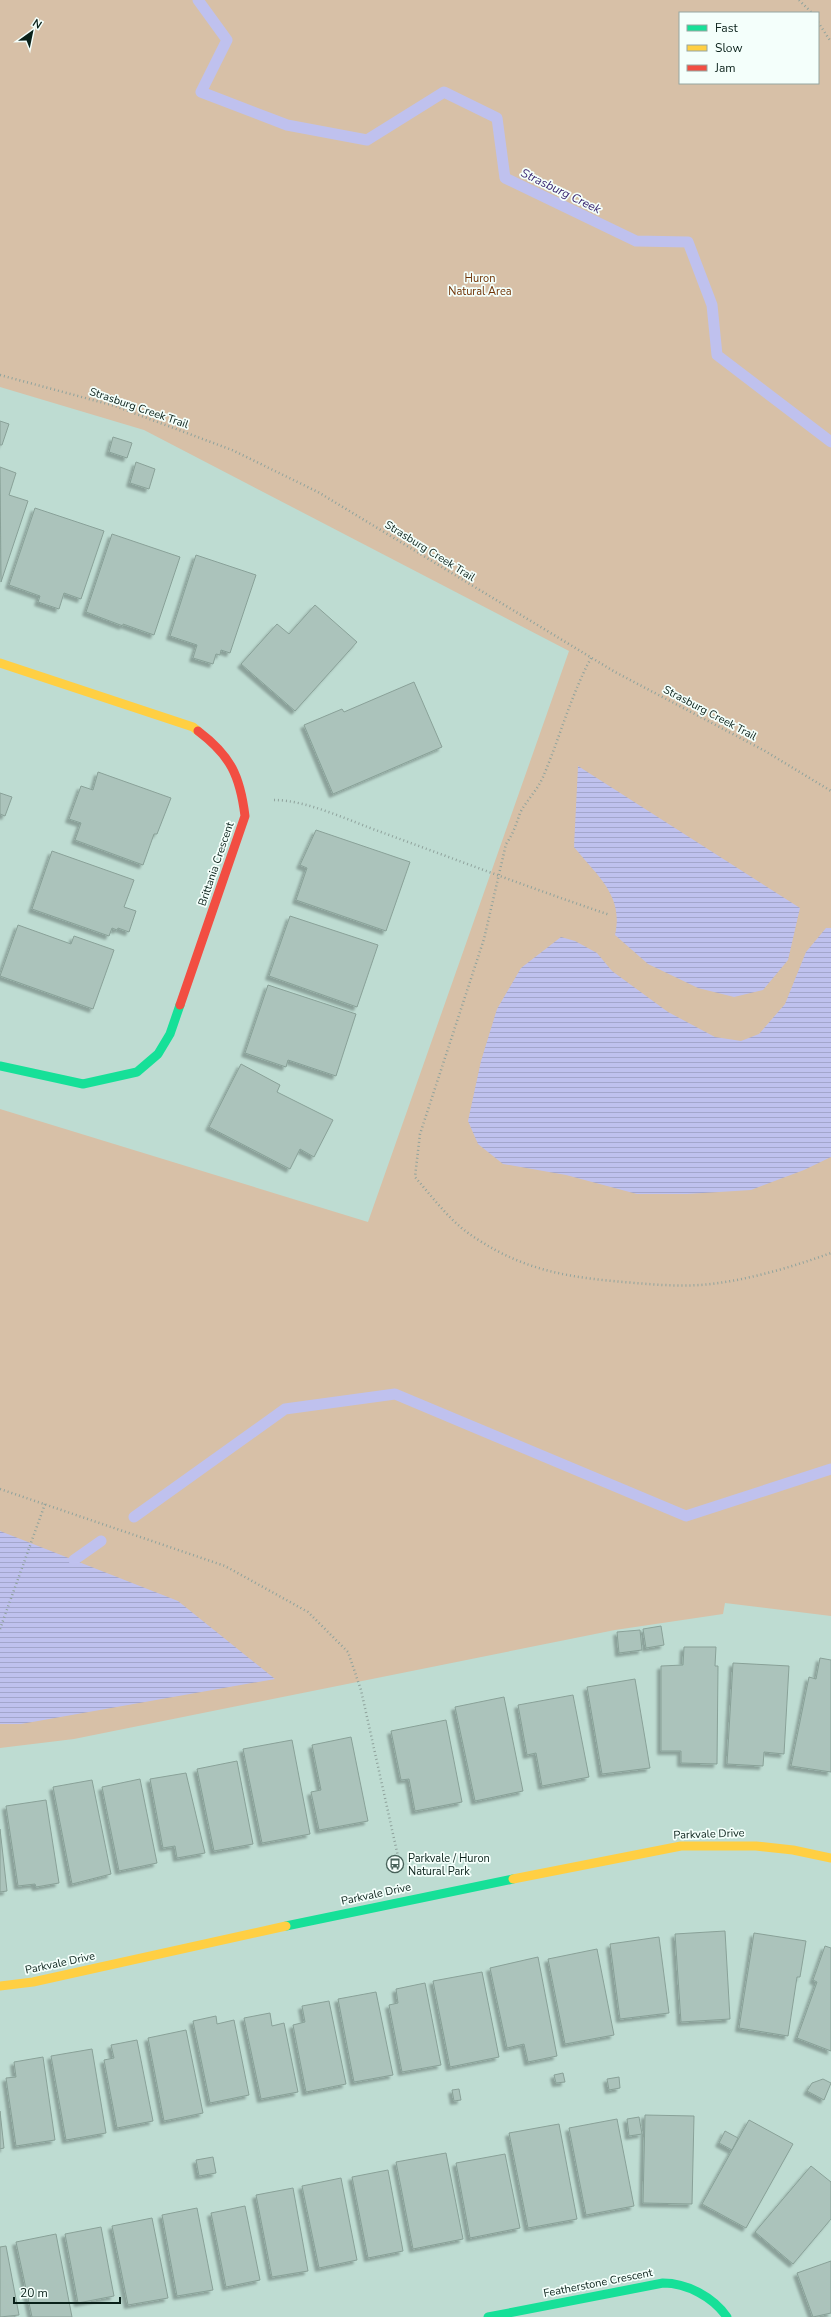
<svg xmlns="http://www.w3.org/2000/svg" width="831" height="2317" font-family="'Nunito Sans',sans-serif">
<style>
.park{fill:#d7c0a7;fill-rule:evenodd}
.water{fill:url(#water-rules)}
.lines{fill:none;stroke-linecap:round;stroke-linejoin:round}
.stream{stroke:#bfc1ee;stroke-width:11}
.building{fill:#abc3bb;stroke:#89a198;filter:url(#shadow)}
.path{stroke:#8fa29c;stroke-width:2.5;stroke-dasharray:1 3;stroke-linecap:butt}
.fast{stroke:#16e098;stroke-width:9}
.slow{stroke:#ffcf43;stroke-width:9}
.jam{stroke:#f24e42;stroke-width:9}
.labels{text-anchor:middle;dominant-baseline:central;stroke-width:3.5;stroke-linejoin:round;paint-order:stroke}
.park-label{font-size:11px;fill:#703305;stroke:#f4fffb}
.street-label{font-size:11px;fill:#092019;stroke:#f4fffb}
.poi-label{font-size:11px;fill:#092019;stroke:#f4fffb;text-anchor:start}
.water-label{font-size:12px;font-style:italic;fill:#392471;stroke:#f4fffb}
</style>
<defs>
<pattern id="water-rules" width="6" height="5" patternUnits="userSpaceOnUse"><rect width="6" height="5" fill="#bfc1ee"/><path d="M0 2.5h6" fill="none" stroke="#a3a6cc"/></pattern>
<filter id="shadow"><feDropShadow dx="-3.5" dy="3.5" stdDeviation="1" flood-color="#0004"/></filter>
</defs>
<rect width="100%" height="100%" fill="#bedcd2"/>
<path class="park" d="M0 0H831V1616L725 1603 723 1614 615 1630 74 1739 0 1748V1109L368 1222 569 651 144 430 0 387ZM680 13H818V83H680Z"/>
<path class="water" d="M578 766 800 908 788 960 763 990 734 997 698 988 648 964 615 935C624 895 597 876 574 847Z
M826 928H831V1157L804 1170 751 1190 687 1194H637L566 1175 503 1164 478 1144 468 1121 481 1061 497 1009 521 968 561 937 575 941 597 953 612 971 668 1012 715 1037 741 1041 759 1034 785 1004 806 952Z
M0 1531 178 1601 275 1679 21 1724H0Z"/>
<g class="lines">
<path class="stream" d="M198 0 227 40 201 92 287 125 367 140 444 92 497 118 505 178 636 241 688 242 712 305 717 355 831 442
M134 1517 285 1409 395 1394 686 1516 831 1469
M74 1560 101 1541"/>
</g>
<path class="building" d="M0 421 9 424 2 445H0Z
M113 437 132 443 127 458 109 452Z
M136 462 155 469 149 489 130 483Z
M0 467 16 473 9 495 28 501 1 582Z
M35 508 104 531 81 599 64 593 59 609 38 602 40 596 9 585Z
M112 534 180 557 154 635 123 624V626L86 612Z
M196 555 256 575 230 653 221 650 220 655 216 654 213 664 193 658 197 645 170 636Z
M315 605 357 642 295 711 241 664 277 624 289 634Z
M414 682 442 747 333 794 304 725 342 709 344 712Z
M98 772 171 798 157 834H154L143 865 75 840 81 823 69 819 81 786 93 790Z
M0 793 12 797 5 816 0 814Z
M316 830 410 862 386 931 296 900 307 868 300 865Z
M52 851 134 880 124 907 136 911 129 932 118 928 117 930 112 928 109 936 32 909Z
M290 916 378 945 357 1007 269 976Z
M18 925 71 944 74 936 114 950 93 1009 0 976Z
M268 985 356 1014 336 1076 288 1060 286 1067 245 1053Z
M241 1064 280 1085 277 1092 333 1120 314 1157 300 1149 290 1169 209 1127Z
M661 1626 664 1645 646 1648 643 1629Z
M640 1630 642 1650 619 1653 617 1632Z
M684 1647H716L715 1666H718L717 1764 681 1763V1751H661V1666L683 1665Z
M820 1658 831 1660V1772L791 1766 809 1677 816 1679Z
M733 1663 789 1666 784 1754 764 1752 763 1766 727 1764Z
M635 1679 650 1768 602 1774 587 1687Z
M573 1695 589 1777 542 1786 536 1753 527 1755 518 1705Z
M504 1697 523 1791 475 1801 455 1707Z
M446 1720 462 1802 415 1811 409 1779 401 1780 391 1731Z
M351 1737 368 1821 319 1830 311 1792 321 1790 312 1745Z
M292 1740 310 1834 262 1843 243 1749Z
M237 1761 253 1844 214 1851 197 1769Z
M186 1773 205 1853 177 1858 175 1846 163 1848 150 1779Z
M140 1779 157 1863 119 1871 102 1787Z
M92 1780 111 1874 72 1884 53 1787Z
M46 1800 59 1883 36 1887 35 1884 18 1886 6 1806Z
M0 1829 7 1891 0 1892Z
M725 1931 730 2019 681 2022 675 1934Z
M754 1933 806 1941 800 1977H797L788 2036 739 2028Z
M659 1937 669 2013 620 2019 610 1944Z
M825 1946 831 1948V2051L797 2038 817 1982 813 1980Z
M597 1949 614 2035 565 2044 548 1959Z
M538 1957 557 2056 528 2062 524 2044 507 2048 490 1968Z
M482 1972 499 2057 450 2067 433 1981Z
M425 1983 441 2065 402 2072 389 2005 398 2003 396 1989Z
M376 1992 393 2075 354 2082 338 1999Z
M329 2001 346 2084 306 2092 293 2025 305 2022 302 2006Z
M270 2013 272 2026 284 2023 298 2092 261 2099 244 2018Z
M216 2016 217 2024 234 2020 249 2095 210 2103 193 2021Z
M186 2030 203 2113 164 2121 148 2038Z
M137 2040 153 2121 117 2128 104 2060 114 2058 111 2045Z
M92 2049 106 2133 66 2140 51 2056Z
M43 2057 55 2140 16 2146 6 2078 16 2077 14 2062Z
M563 2073 565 2082 556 2083 554 2075Z
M619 2077 620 2088 609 2090 607 2079Z
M823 2079 831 2083 824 2100 807 2091 812 2083Z
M459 2089 461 2100 454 2101 452 2090Z
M0 2111 4 2148 0 2149Z
M645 2115 694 2116 692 2204 643 2203Z
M639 2117 642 2134 629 2136 627 2119Z
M617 2119 634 2206 586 2215 569 2128Z
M749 2120 793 2144 746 2228 702 2204Z
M559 2124 577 2219 528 2228 509 2133Z
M725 2131 738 2138 732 2150 719 2143Z
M446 2153 463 2239 413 2249 396 2162Z
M505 2154 520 2228 470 2238 456 2163Z
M213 2157 216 2173 199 2176 196 2160Z
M811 2166 831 2182V2219L793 2264 755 2232Z
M388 2170 403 2251 368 2258 352 2177Z
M341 2178 357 2260 319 2268 302 2186Z
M293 2188 308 2271 272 2277 256 2195Z
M245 2206 260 2280 226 2287 211 2213Z
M197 2208 213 2290 177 2296 162 2215Z
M152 2218 168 2298 128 2305 112 2226Z
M101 2227 114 2296 78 2303 65 2234Z
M56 2234 72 2317H32L16 2242Z
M6 2246 19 2315 0 2317V2247Z
M831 2261V2313L813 2317 797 2273Z"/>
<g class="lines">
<path class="path" d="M799 0 812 13
M818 22 831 42
M0 375 115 406 232 450 318 492 615 672 765 751 831 791
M591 658C571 695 560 737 543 777 537 791 526 801 520 813 516 825 513 834 506 844L484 939 420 1134 415 1177C434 1199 452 1224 477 1239 529 1273 575 1278 635 1283 660 1285 686 1287 711 1284 752 1279 792 1267 831 1253
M274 800C307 800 350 821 381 832 457 860 533 889 610 915
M0 1489 225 1566 308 1612 348 1652 361 1690 401 1870
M0 1629 45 1504"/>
<path class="fast" d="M0 1066 83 1084 137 1072 158 1054 170 1034 180 1005
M286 1926 513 1879
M488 2317 663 2283C687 2283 713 2297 727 2317"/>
<path class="slow" d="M0 663 193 727 198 731
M513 1879 681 1846H756L793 1850 831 1858
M0 1986 33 1982 286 1926"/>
<path class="jam" d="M180 1005 245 816C240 776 231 756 198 731"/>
</g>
<defs>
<g id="bus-ring" transform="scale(0.9)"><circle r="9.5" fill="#f4fffb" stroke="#48625a" stroke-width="1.5"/><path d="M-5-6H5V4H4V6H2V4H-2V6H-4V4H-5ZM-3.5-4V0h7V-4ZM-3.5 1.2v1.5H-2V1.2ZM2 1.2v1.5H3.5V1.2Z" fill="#48625a"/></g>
</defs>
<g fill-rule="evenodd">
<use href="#bus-ring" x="395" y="1864"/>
</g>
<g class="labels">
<g class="park-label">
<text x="480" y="278">Huron<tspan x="480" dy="13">Natural Area</tspan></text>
</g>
<g class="street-label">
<text transform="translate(139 408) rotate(19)">Strasburg Creek Trail</text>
<text transform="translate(430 551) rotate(32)">Strasburg Creek Trail</text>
<text transform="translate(710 713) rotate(28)">Strasburg Creek Trail</text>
<text transform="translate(216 864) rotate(-71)">Brittania Crescent</text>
<text transform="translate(709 1834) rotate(-2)">Parkvale Drive</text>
<text transform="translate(376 1894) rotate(-12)">Parkvale Drive</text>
<text transform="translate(60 1963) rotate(-12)">Parkvale Drive</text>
<text transform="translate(598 2283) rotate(-11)">Featherstone Crescent</text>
</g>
<g class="poi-label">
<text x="408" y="1858">Parkvale / Huron<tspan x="408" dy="13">Natural Park</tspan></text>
</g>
<g class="water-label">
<text transform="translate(561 191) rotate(26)">Strasburg Creek</text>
</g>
</g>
<rect x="679" y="12" width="140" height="72" fill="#f4fffb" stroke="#96a6a1"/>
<rect x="687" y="25" width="20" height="6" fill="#16e098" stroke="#96a6a1"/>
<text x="715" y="32" font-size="12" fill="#092019">Fast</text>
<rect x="687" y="45" width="20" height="6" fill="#ffcf43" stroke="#96a6a1"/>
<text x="715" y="52" font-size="12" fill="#092019">Slow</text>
<rect x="687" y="65" width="20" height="6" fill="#f24e42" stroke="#96a6a1"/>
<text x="715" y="72" font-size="12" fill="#092019">Jam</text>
<g transform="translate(32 32) rotate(33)" stroke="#f4fffb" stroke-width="3" paint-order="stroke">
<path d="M0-3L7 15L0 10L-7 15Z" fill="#092019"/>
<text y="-6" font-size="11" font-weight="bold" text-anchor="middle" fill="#092019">N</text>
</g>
<path d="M14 2297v6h106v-6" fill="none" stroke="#092019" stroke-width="2"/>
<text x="20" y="2297" font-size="12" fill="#092019" stroke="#f4fffb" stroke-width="3" paint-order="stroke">20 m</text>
</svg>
